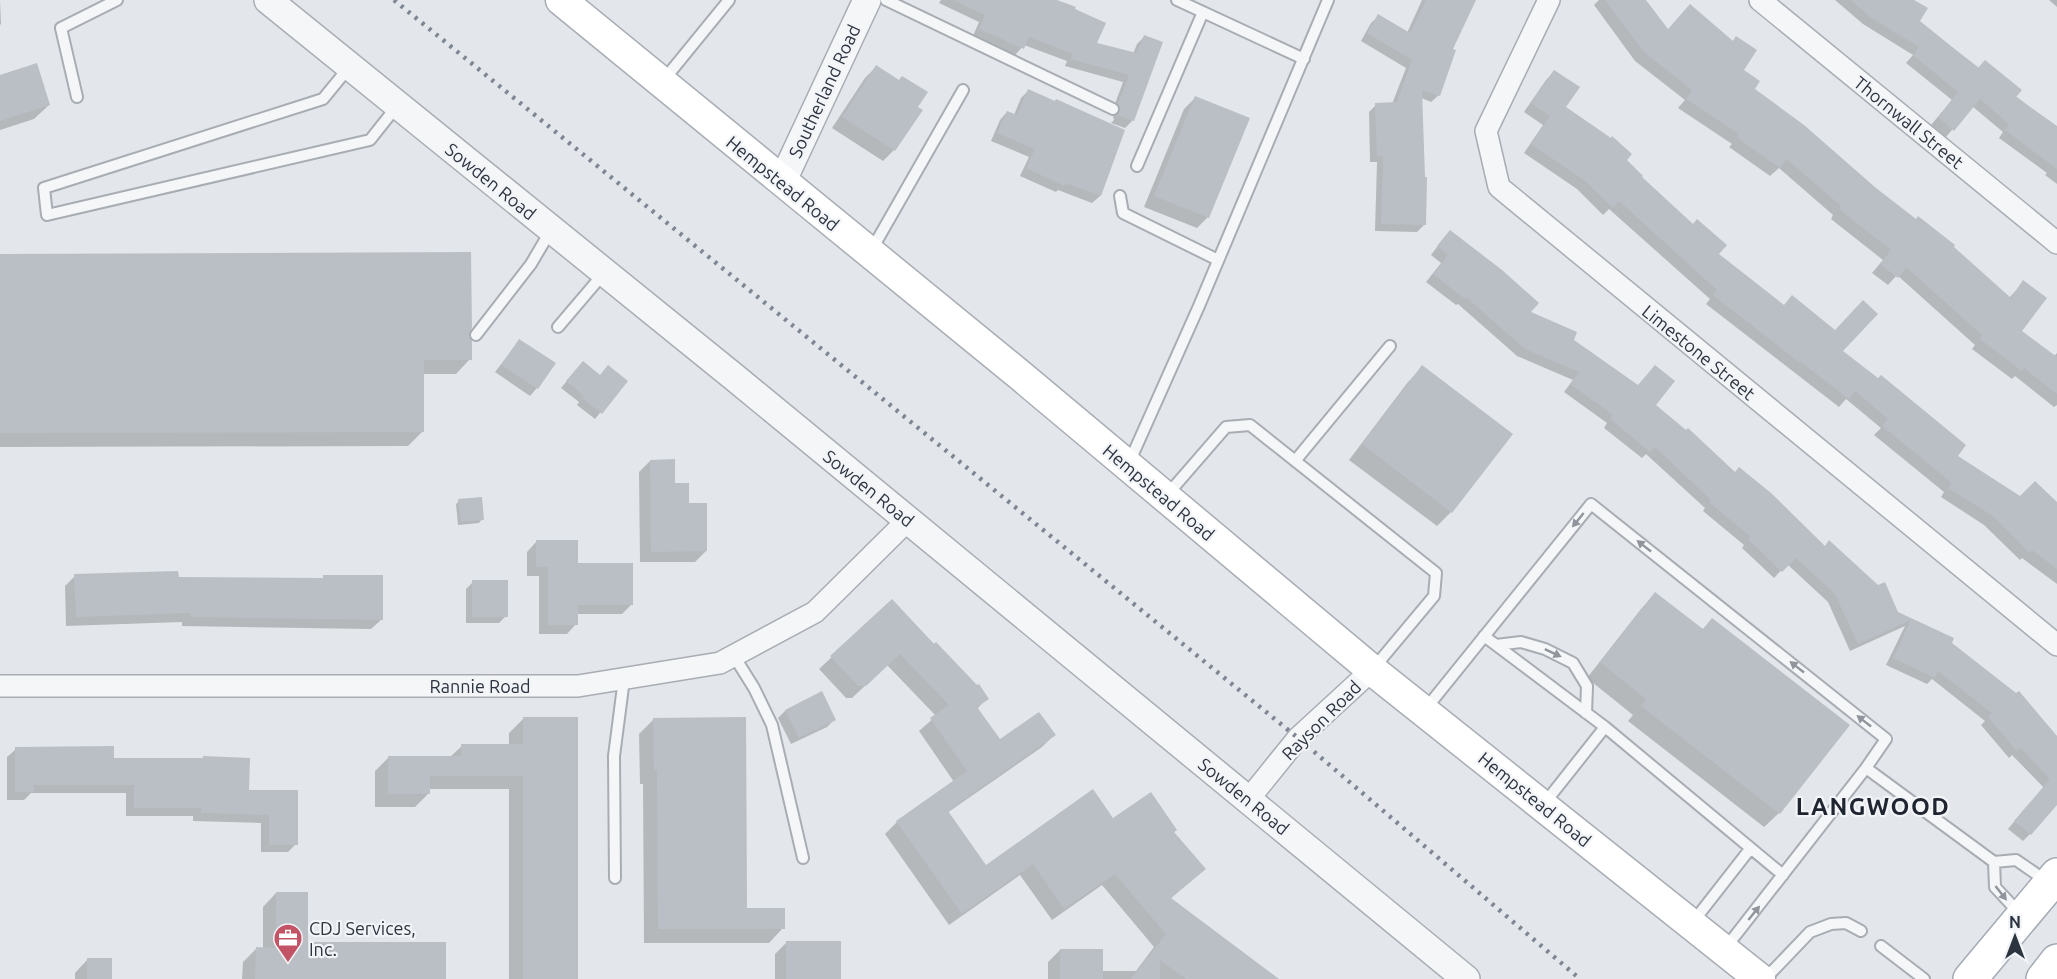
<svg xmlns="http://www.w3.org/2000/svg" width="2057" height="979" font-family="Ubuntu,sans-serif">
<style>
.shadow{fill:#0003}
.building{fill:#babfc6}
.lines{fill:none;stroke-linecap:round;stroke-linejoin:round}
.service-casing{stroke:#a8adb4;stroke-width:14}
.minor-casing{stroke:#a8adb4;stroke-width:24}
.tertiary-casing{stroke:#a8adb4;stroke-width:30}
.secondary-casing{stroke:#a8adb4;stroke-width:33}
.primary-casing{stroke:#a3aab4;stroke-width:36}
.service{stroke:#f5f6f8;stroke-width:10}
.minor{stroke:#f5f6f8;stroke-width:21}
.tertiary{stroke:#f5f6f8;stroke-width:27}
.secondary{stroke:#fff;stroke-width:30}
.primary{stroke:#fff;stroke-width:33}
.rail{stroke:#7d8692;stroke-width:4.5;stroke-dasharray:3 6;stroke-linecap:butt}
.oneway{fill:#90959c}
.labels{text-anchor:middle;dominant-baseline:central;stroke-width:4.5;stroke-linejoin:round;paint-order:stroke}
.street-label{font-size:18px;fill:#2c3440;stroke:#f2f4f7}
.poi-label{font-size:18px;fill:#2c3440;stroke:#f2f4f7;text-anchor:start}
.district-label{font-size:24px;font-weight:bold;letter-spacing:1.5px;fill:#1e2531;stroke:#f2f4f7}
</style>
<rect width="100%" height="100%" fill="#e3e6ea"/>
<path class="shadow" d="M0 0 1 24 0 25Z
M941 0H1056L1095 44 1133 54 1137 44 1144 37 1161 43 1132 121 1125 128 1111 123 1114 120 1112 112 1123 82 1065 66 1067 61 1024 45 1015 55 973 36 979 22 939 3Z
M1422 0H1473L1451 50 1439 95 1431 102 1421 98 1424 225 1417 232 1375 231 1377 162H1370L1369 112 1376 105 1392 104 1406 68 1361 41 1371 23 1379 16 1407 33Z
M1599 0H1644L1667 31 1732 42 1736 38 1742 71 1753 90 1875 190 1952 247 2009 298 2024 282 2020 331 2054 356 2057 353V405L2054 407 2015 376 2012 379 1972 349 1975 345 1897 275 1888 285 1872 273 1883 260 1831 219 1833 215 1779 168 1770 176 1729 147 1732 144 1678 108 1685 100 1635 61 1594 5Z
M1835 0H1912L1918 21 2057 128V184L2045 175 2047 173 1999 138 2003 132 1972 106 1946 137 1931 125 1952 100 1906 63 1913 55 1863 24Z
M2049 0H2057V7Z
M876 67 894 150 883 161 832 128 865 78Z
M1554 72 1564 107 1625 160 1717 254 1841 351 1956 456 2020 498 2057 504V584L2022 558 2020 560 1984 525 1941 497 1944 492 1874 435 1881 428 1846 399 1839 407 1706 304 1710 299 1609 209 1603 215 1577 189 1524 153 1543 125 1524 112 1546 80Z
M0 77 49 105 34 119 0 130Z
M1028 91 1123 131 1100 196 1092 203 1058 190 1056 192 1020 176 1029 157 991 141 1000 120 1007 112 1014 115 1021 98Z
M1195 98 1208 217 1197 228 1144 207 1184 109Z
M1443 239 1528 312 1572 340 1654 405 1824 548 1897 613 1952 639 1950 644 2057 738V793L2053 797 2012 755 2009 758 1981 725 1985 721 1932 679 1927 684 1886 665 1905 626 1850 651 1828 602 1787 564 1774 578 1742 548 1744 545 1703 511 1705 508 1646 454 1642 458 1604 428 1607 423 1564 392 1573 380 1517 356 1458 304 1456 305 1426 282 1441 263 1431 255Z
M0 255 467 335 470 359 456 374H423V431L408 446 0 447Z
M519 341 537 388 530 396 495 372Z
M1423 367 1451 512 1437 526 1349 460 1408 382Z
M577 369 600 376 626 381 595 419 577 405 579 402 561 388Z
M650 461 674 484 688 504 706 551 695 562H640L639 472Z
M459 501 482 519 479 523 458 525 456 504Z
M536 542 576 564 631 605 622 614H576V624L567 634H539V576H527V552Z
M75 576 321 580 324 577 381 620 371 629 182 626V622L66 626 65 586Z
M473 582 506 616 499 623H466V589Z
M1655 594 1702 630 1712 620 1779 813 1764 827 1628 721 1633 715 1587 678 1641 609Z
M892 601 987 698 977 709 1000 741 1054 735 1042 747 947 813 985 867 1113 820 1173 832 1204 869 1170 899 1267 979H1048V962L1060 950 1102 971H1136L1154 947 1102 885 1052 920 1020 875 949 925 885 834 897 822 954 782 919 731 936 716 887 665 852 698H846L819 669Z
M821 693 834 720 827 727 791 744 778 718 785 711Z
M523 719 577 979H509V789H429V793L415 807H375V771L389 757H450L462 746H509V733Z
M654 719 746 910 783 928 769 943H644L643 784H640L639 734Z
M16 749 113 760H201L248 791 296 844 288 852H261V823L193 821V816H126V793H31L24 800H7V757Z
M2027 806 2030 834 2023 841 2008 829Z
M276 893 307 944 444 979H242L243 962 256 949H263V907Z
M786 943 839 979H775V954Z
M88 959 111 979H75V973Z"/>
<path class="building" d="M953 0H1057L1076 7 1075 9 1106 23 1097 43 1137 53 1144 35 1163 42 1134 121 1117 115 1120 112 1118 104 1129 75 1070 59 1073 54 1029 37 1024 49 1006 42V41L979 29 985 15Z
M1426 0H1476L1453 49 1456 50 1440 96 1422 90 1425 177H1427L1426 225 1381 224 1383 156H1377L1375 103 1397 102 1412 60 1367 33 1378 14 1410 33Z
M1605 0H1646L1668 29 1690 4 1733 41 1736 36 1757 50 1744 70 1760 81 1755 89 1804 125 1876 188 1916 219 1918 216 1955 245 1954 247 2011 298 2023 280 2047 298 2022 331 2057 357V394L2024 368 2022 371 1980 339 1982 335 1906 267 1898 278 1880 264 1891 250 1839 209 1841 206 1787 159 1780 168 1737 138 1739 134 1686 99 1692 90 1644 52Z
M1851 0H1914L1928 8 1920 21 1978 68 1985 60 2022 90 2016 97 2057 126V169L2005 130 2009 124 1980 99 1954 131 1938 117 1958 92 1913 55 1919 47 1870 17Z
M37 63 50 105 0 121V75Z
M876 65 899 80 902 76 928 92 918 107 923 110 895 151 842 117Z
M1554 70 1580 87 1566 107 1611 138 1612 136 1632 154 1627 160 1643 176 1642 177 1693 224 1697 219 1727 245 1719 254 1784 305 1792 295 1835 330 1863 300 1878 314 1843 351 1878 378 1881 375 1966 445 1958 456 2020 496 2035 481 2057 502V569L2032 550 2030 553 1993 516 1948 488 1952 483 1882 426 1888 419 1855 391 1849 399 1801 362 1800 363 1713 295 1717 290 1619 201 1613 208 1585 181 1531 144 1550 116 1531 103Z
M1028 89 1055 101 1056 99 1125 130 1101 196 1065 183 1064 186 1026 168 1035 149 997 133 1007 111 1017 115Z
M1195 96 1250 118 1209 218 1154 196Z
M1450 230 1502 270 1539 303 1531 312 1577 332 1574 340 1638 385 1655 365 1675 381 1656 405 1686 430 1688 428 1735 472 1739 467 1771 493 1825 546 1829 540 1878 585 1885 582 1898 612 1954 638 1952 643 2016 693 2019 691 2057 736V805L2031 835 2014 821 2050 779 2021 748 2017 751 1988 717 1992 713 1938 671 1935 678 1893 658 1911 620 1858 644 1835 594 1796 558 1782 572 1748 539 1751 537 1709 502 1711 500 1655 447 1650 452 1610 419 1613 415 1570 384 1579 372 1525 349 1466 297 1465 299 1433 274 1448 255 1437 246Z
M471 252 472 328 469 335 472 341V360H424V432L0 433V254Z
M519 339 556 363 538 389 501 365Z
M583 361 600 375 608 365 628 381 602 414 582 398 584 396 566 381Z
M1422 365 1513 434 1452 513 1362 444Z
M675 459V483H689V503H707V551L651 552 650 460Z
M482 497 484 520 461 522 458 499Z
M536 540H578V563H633V605H578V625H548V567H536Z
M178 571 179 577 323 578V575H383V620L191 617V613L76 617 74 574Z
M472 580H508V617H472Z
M1655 592 1703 629 1712 618 1850 725 1780 814 1641 706 1646 699 1600 662Z
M892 599 934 644 936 642 977 685 979 684 989 699 977 707 1000 739 1039 712 1056 735 948 811 986 865 1093 789 1113 818 1151 792 1177 830 1174 832 1206 869 1171 898 1279 979H1186L1160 960V979H1131L1166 934 1115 874 1064 909 1033 864 962 914 896 821 967 771 930 718 949 705 900 654 866 686H858L830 656Z
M822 691 836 720 799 738 785 710Z
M523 717H578V979H523V776H430V794H388V756H461V744H523Z
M746 717 747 908H785V929H658L657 770H654L653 718Z
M114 746V758H203V756L250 758 249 790H298V845H269V815L201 813V808H134V785H34V792H15V747Z
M276 892H308V942H446V979H255L256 947 276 948Z
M786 941H841V979H786Z
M1060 949H1103V979H1060Z
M87 958H112V979H87Z"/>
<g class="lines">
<g class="service-casing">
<path id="service" d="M886 0 1113 109
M1177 0 1304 59
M350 66 323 99 44 188 47 215 370 140 397 106
M663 81 729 0
M77 97 61 28 117 0
M1137 166 1203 12
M1120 196 1123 213 1218 260
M871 251 963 90
M558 327 604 273
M476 335 531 264 551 230
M1295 461 1390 346
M1129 463 1199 306 1328 0
M1167 495 1226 427 1250 425 1436 573 1434 596 1373 669
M1484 636 1605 727 1783 875
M1496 645 1521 642 1545 649 1573 663 1587 686 1586 713
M734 656 754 688 772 725 803 858
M1424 711 1591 504 1886 739 1866 768 1994 862 2016 860 2048 882
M1544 804 1605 727
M1994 862 1995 887 2021 915
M615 878 614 756 624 679
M1693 922 1750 849
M1881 946 1924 979
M1724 950 1866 768
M1765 979 1810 932 1831 924 1846 923 1861 931"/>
</g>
<g class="minor-casing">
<path id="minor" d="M1549 0 1486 131 1499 187 2057 645
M1760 0 2057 243
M0 686H578L720 663 815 612 908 520
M1248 800 1298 738 1372 670"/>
</g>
<g class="tertiary-casing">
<path id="tertiary" d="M268 0 734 377 1466 979
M782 182 867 0"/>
</g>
<g class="secondary-casing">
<path id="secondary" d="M561 0 1021 376 1372 670 1760 979"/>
</g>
<g class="primary-casing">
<path id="primary" d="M1970 979 2057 875
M2043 979 2057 961"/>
</g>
<use href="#service" class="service"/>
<use href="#minor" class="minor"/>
<use href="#tertiary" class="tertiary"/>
<use href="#secondary" class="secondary"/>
<use href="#primary" class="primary"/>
<path class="rail" d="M394 0 1298 738 1580 979"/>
</g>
<defs><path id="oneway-solid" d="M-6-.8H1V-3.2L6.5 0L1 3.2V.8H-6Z" transform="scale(1.5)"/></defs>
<g class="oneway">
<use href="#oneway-solid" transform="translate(1578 520) rotate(129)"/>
<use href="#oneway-solid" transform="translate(1644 546) rotate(-142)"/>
<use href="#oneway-solid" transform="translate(1553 653) rotate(25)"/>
<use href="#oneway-solid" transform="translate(1797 667) rotate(-142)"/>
<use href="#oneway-solid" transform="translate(1864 721) rotate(-142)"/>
<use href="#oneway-solid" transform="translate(2001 893) rotate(52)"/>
<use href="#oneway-solid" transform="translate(1754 913) rotate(-51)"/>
</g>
<defs>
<g id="office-pin" transform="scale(1.5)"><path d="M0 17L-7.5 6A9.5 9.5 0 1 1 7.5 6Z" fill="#c35466" stroke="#f2f4f7"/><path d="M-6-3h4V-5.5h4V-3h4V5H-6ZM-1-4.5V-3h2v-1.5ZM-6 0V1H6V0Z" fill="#fff"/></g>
</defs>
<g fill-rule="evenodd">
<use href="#office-pin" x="288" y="938"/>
</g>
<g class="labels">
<g class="street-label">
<text transform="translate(824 91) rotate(-65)">Southerland Road</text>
<text transform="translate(1909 122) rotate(39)">Thornwall Street</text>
<text transform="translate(491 181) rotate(39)">Sowden Road</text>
<text transform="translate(783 183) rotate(39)">Hempstead Road</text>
<text transform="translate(1699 352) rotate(39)">Limestone Street</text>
<text transform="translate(869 488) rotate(39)">Sowden Road</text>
<text transform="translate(1159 492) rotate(40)">Hempstead Road</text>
<text x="480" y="686">Rannie Road</text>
<text transform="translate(1321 720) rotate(-45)">Rayson Road</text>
<text transform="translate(1244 796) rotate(39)">Sowden Road</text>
<text transform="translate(1535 799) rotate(39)">Hempstead Road</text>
</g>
<g class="poi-label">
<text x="309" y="928">CDJ Services,<tspan x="309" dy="21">Inc.</tspan></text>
</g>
<g class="district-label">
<text x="1873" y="806">LANGWOOD</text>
</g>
</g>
<g transform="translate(2015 937)" stroke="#f2f4f7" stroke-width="4.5" paint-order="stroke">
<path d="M0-4.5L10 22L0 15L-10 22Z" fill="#2c3440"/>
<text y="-9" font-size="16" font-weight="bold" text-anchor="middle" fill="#2c3440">N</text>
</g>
</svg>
